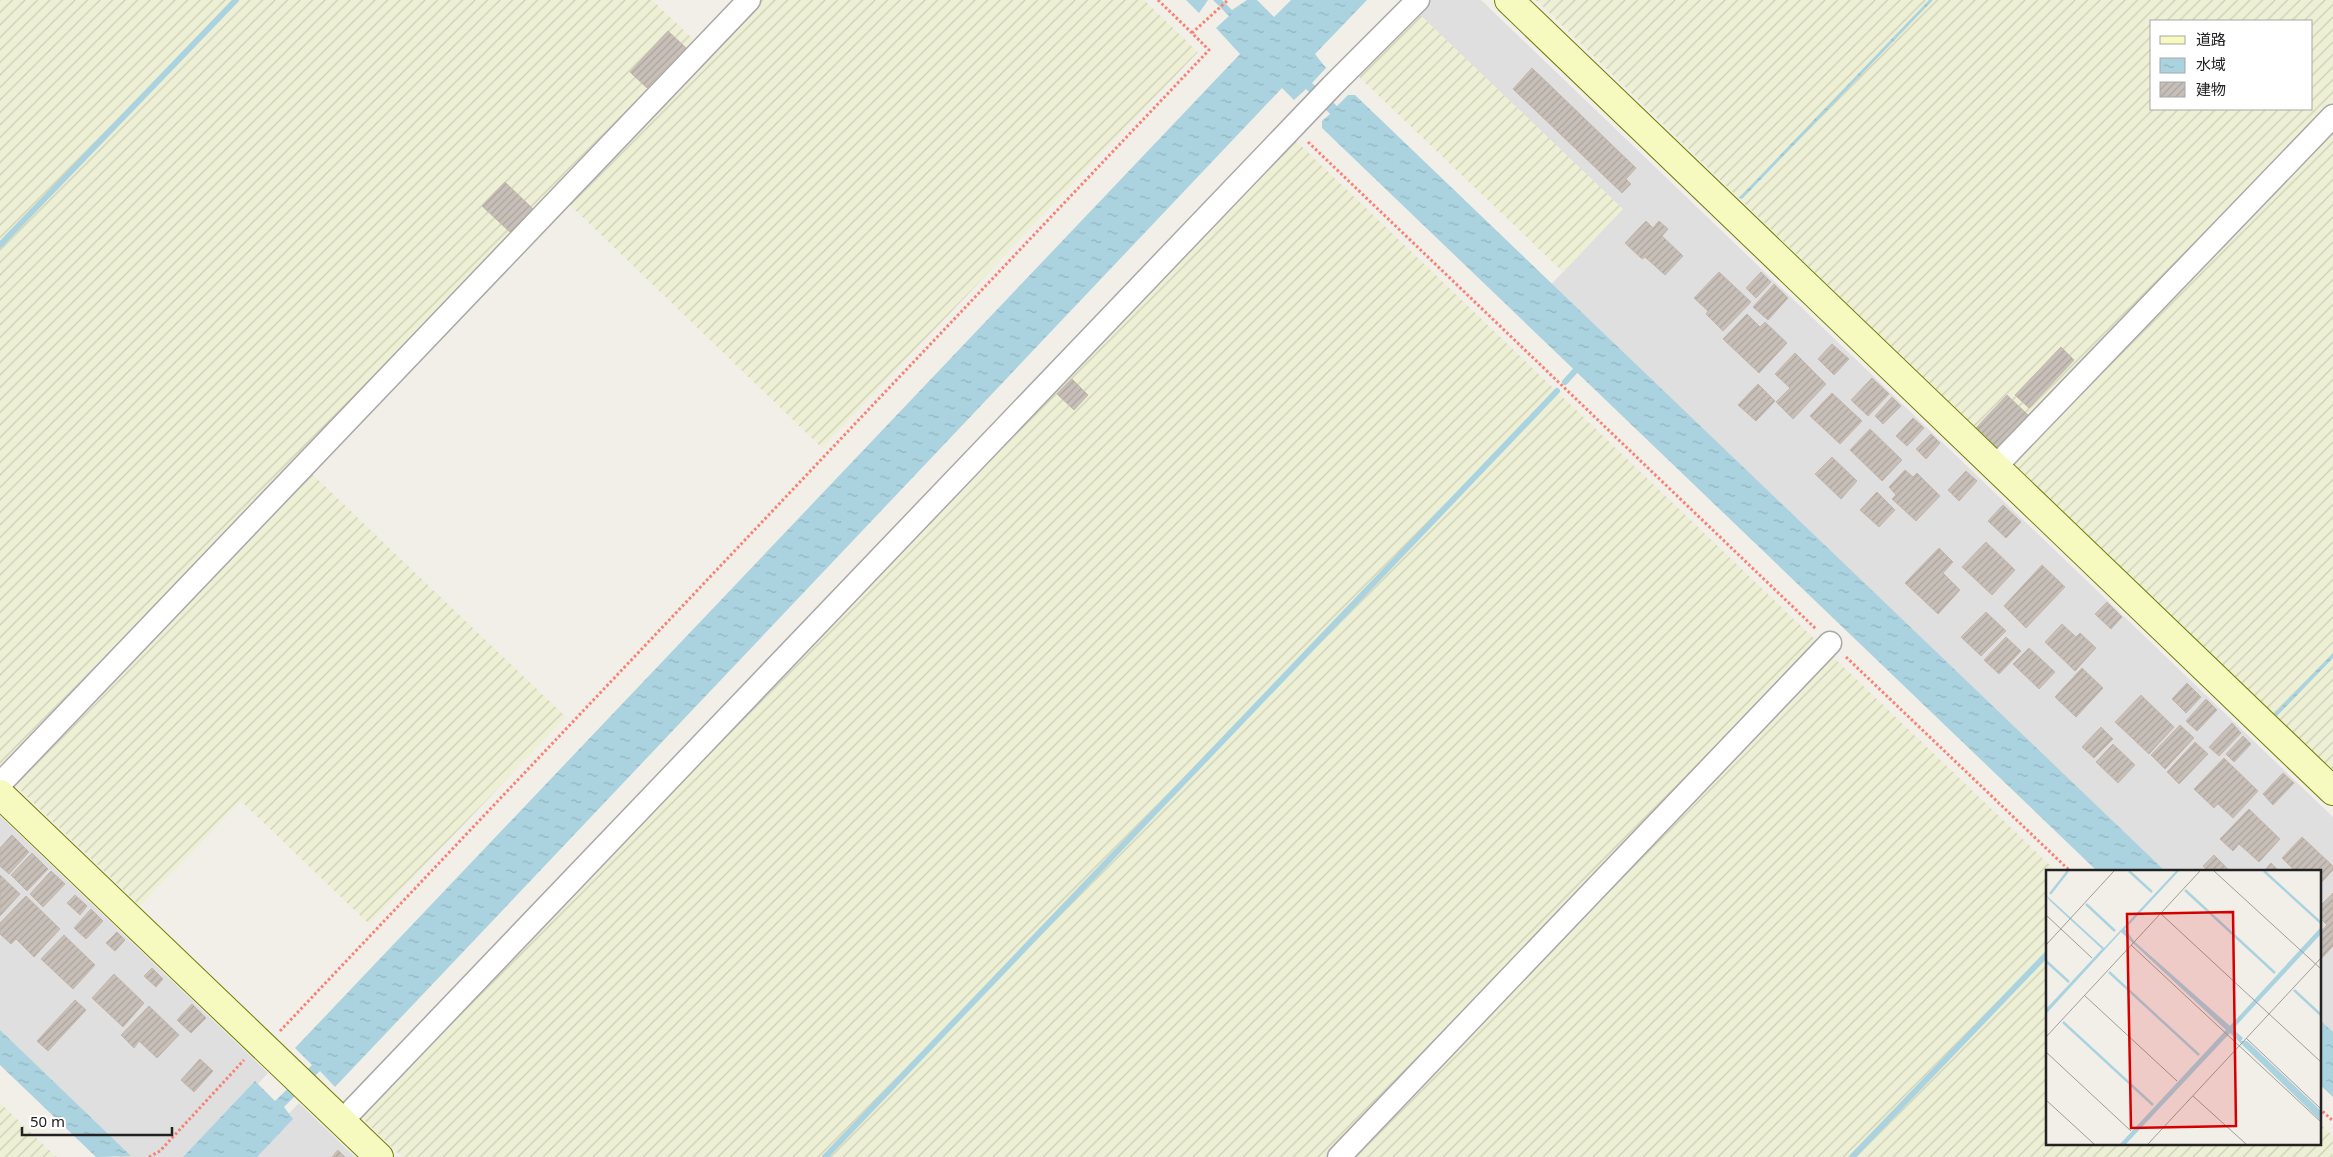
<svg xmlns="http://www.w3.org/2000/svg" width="2333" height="1157" font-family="'Noto Sans','Noto Sans JP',sans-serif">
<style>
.residential{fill:#e0dfdf}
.farmland{fill:url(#farmland-furrows);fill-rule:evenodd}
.water{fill:url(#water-ripples)}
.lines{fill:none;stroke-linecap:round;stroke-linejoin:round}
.stream{stroke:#aad3df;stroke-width:6}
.building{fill:url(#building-hatch);stroke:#c4b6ab}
.street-casing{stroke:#a9a9a9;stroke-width:25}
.secondary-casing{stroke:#707d05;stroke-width:30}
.path{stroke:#fa8072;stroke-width:3;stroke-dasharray:2.5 2.5;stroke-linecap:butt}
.street{stroke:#fff;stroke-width:22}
.secondary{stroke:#f7fabf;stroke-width:28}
.inset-river{fill:none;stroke:#aad3df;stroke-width:2.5}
.inset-road{fill:none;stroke:#9f9d99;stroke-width:1}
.view{fill:#d40000;fill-opacity:0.15;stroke:#d40000;stroke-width:2.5}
.inset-edge{fill:none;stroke:#222;stroke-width:2.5}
</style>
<defs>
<pattern id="farmland-furrows" width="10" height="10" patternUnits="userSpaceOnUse" patternTransform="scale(1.25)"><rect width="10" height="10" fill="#eef0d5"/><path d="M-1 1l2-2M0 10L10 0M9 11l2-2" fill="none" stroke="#ccceb7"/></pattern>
<pattern id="water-ripples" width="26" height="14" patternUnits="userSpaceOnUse" patternTransform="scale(1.25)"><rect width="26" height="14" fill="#aad3df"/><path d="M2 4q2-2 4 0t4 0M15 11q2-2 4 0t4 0" fill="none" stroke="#92b5bf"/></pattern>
<pattern id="building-hatch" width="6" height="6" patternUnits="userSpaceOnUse" patternTransform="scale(1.25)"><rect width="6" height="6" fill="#c7bfb8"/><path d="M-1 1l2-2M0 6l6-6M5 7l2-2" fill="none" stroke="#aba49e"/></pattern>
</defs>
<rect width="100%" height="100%" fill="#f2efe9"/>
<path class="residential" d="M1428 0H1481L2333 817V1049L2319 1036V871H2147L1544 292 1622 209 1417 12Z
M0 816 268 1073 189 1157H118L0 1044Z
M299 1103 355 1157H247Z"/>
<path class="farmland" d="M0 0H652L699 45 0 765Z
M762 0H1144L1198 52 822 448 567 202Z
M1536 0H2333V103L1998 451ZM2152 21H2312V109H2152Z
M1417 12 1623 209 1563 272 1357 75Z
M2333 128V776L2008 466Z
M1294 139 2056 871H2047V1143H2319V1123L2333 1136V1157H402L362 1118Z
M310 472 566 717 369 924 241 801 140 906 14 784Z
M0 1103 48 1149 57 1157H0Z"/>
<path class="water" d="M1186 0H1208L1199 13Z
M1213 0H1222L1232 10 1247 0H1257L1274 17 1291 0H1367L1315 54 1326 68 1312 83 1337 106 1348 95H1355L2165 871H2097L1322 128V121L1330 114 1306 89 1294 100 1282 88 335 1087 320 1071 284 1107 293 1119 257 1157H183L255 1081 275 1101 312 1065 295 1048 1240 54 1216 28 1229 16Z
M1929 0H1933L1742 199 1739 198Z
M2333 653V658L2277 716 2274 714Z
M2319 1019 2333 1032V1097L2319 1084Z
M0 1030 131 1156 96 1157 0 1065Z"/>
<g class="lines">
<path class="stream" d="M0 245 236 0
M1565 382 1575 371
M825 1157 1557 391
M1852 1157 2047 954"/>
</g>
<path class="building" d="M668 31 686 48 647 88 630 72Z
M1532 68 1636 168 1626 179 1631 184 1622 193 1513 89Z
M505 182 533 209 511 233 482 206Z
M1646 221 1653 228 1659 221 1668 229 1662 236 1683 256 1665 275 1645 257 1642 259 1625 243Z
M1719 272 1751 302 1723 331 1706 314 1708 311 1694 298Z
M1761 272 1771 282 1756 298 1746 288Z
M1774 284 1788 298 1768 320 1753 307Z
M1747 314 1760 327 1765 322 1787 343 1759 373 1723 339Z
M1832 344 1849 359 1834 375 1818 359Z
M2061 347 2074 360 2029 408 2015 395Z
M1795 353 1826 384 1793 419 1776 402 1790 388 1775 374Z
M1872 378 1889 394 1868 416 1851 400Z
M1072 379 1088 395 1074 410 1057 394Z
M1758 384 1775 401 1756 421 1738 405Z
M1832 393 1862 421 1840 444 1810 416Z
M2007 395 2028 415 1997 448 1976 428Z
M1892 397 1901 406 1883 424 1875 416Z
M1913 418 1924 428 1907 446 1896 436Z
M1870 429 1902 460 1882 481 1850 450Z
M1931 434 1940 443 1926 459 1916 449Z
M1832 457 1857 481 1841 499 1815 474Z
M1905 470 1913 477 1917 473 1940 496 1916 521 1892 499 1896 495 1889 487Z
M1966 471 1977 481 1959 501 1948 490Z
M1877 492 1895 510 1879 527 1860 510Z
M2003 505 2021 522 2006 538 1988 521Z
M1986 542 2015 570 1992 595 1962 567Z
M1939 548 1953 562 1943 573 1960 590 1938 614 1905 583Z
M2042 565 2065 587 2026 628 2004 606Z
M2107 602 2122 617 2111 629 2095 614Z
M1986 612 2006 631 1981 656 1961 637Z
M2062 624 2076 637 2080 633 2096 648 2075 671 2045 642Z
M2006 637 2021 651 1999 674 1984 660Z
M2029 648 2055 672 2039 689 2013 664Z
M2082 668 2103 688 2076 717 2055 697Z
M2187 683 2201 697 2186 713 2172 699Z
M2141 695 2174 727 2149 754 2115 722Z
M2206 699 2217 710 2197 731 2186 721Z
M2232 723 2241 733 2219 756 2209 747Z
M2180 725 2194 738 2165 769 2151 755Z
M2101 727 2113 739 2094 758 2082 747Z
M2243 736 2251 744 2234 762 2226 754Z
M2195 742 2208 754 2179 784 2167 772Z
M2113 744 2135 765 2118 783 2096 762Z
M2224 758 2258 791 2233 818 2218 804 2214 808 2194 789Z
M2283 773 2294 783 2273 805 2263 794Z
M2249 809 2280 839 2259 862 2239 844 2233 851 2220 839Z
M12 835 29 852 9 874 0 866V848Z
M2302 837 2333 866V870L2319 885V871H2295L2282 858Z
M32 853 48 869 27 891 11 875Z
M2214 855 2230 871H2208L2203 866Z
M2271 863 2279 871H2264Z
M51 871 65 884 43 907 30 894Z
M0 875 20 894 0 916Z
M2333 893V946L2321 959 2319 933 2327 925 2319 917V907Z
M75 895 87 906 80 915 67 903Z
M26 896 60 929 34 957 16 939 11 944 0 934V923Z
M91 909 103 921 86 939 74 928Z
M117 932 125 940 115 951 106 943Z
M64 935 95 965 73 989 41 959Z
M152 968 163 979 156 987 144 976Z
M114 974 144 1003 123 1027 92 998Z
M75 1000 86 1010 48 1051 37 1041Z
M192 1004 206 1018 191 1033 177 1020Z
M149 1006 179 1035 157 1058 139 1041 134 1048 121 1035Z
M200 1059 213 1071 194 1092 181 1080Z
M338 1150 345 1157H332Z"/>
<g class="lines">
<g class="street-casing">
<path id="street" d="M1995 467 2333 116
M0 784 749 0
M342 1121 1332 86 1418 0
M1339 1157 1830 643"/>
</g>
<g class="secondary-casing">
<path id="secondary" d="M1509 0 2333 791
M0 794 379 1157"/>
</g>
<path class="path" d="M1158 0 1192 33
M1308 142 1816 629
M1846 657 2070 871
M280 1031 1209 50 1192 33 1228 0
M2319 1108 2333 1121
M149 1157 160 1151 244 1060"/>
<use href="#street" class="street"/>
<use href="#secondary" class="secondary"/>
</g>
<g transform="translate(2046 870)">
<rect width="275" height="275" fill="#f2efe9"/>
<path d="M130 1H133L79 59 89 72 184 156 275 57V64L187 159 197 168 195 171H201L270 236 275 241V251L184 163 80 274H74L180 160 75 62 0 144V139L56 79 4 31 0 25 58 78Z" fill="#aad3df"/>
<path class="inset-river" d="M83 1 106 22M218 1 275 53M139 20 229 103M4 24 22 1M40 34 69 61M0 91 23 112M63 102 153 185M248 120 275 145M17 152 107 235"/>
<path class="inset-road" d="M168 1 275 99M114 43 275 192M0 45 46 88M0 75 68 1M85 75 275 252M38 125 131 211M0 167 154 1M200 168 275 239M0 182 85 261M147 226 200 274M0 230 48 274M102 274 275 88"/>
<path class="view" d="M187 42 190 256 85 258 81 44Z"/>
<rect width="275" height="275" class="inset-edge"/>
</g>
<rect x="2150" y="20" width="162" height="90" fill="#ffffff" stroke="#a7a7a7"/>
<rect x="2160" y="36" width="25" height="8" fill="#f7fabf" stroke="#a7a7a7"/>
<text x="2196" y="45" font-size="15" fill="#222222">道路</text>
<rect x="2160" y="58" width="25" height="15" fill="url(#water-ripples)" stroke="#a7a7a7"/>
<text x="2196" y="70" font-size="15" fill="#222222">水域</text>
<rect x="2160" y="82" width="25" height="15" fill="url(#building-hatch)" stroke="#a7a7a7"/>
<text x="2196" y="95" font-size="15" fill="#222222">建物</text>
<path d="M22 1127v8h150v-8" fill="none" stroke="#222222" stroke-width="2.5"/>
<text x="30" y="1127" font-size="15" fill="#222222" stroke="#ffffff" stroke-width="4" paint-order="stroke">50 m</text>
</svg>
